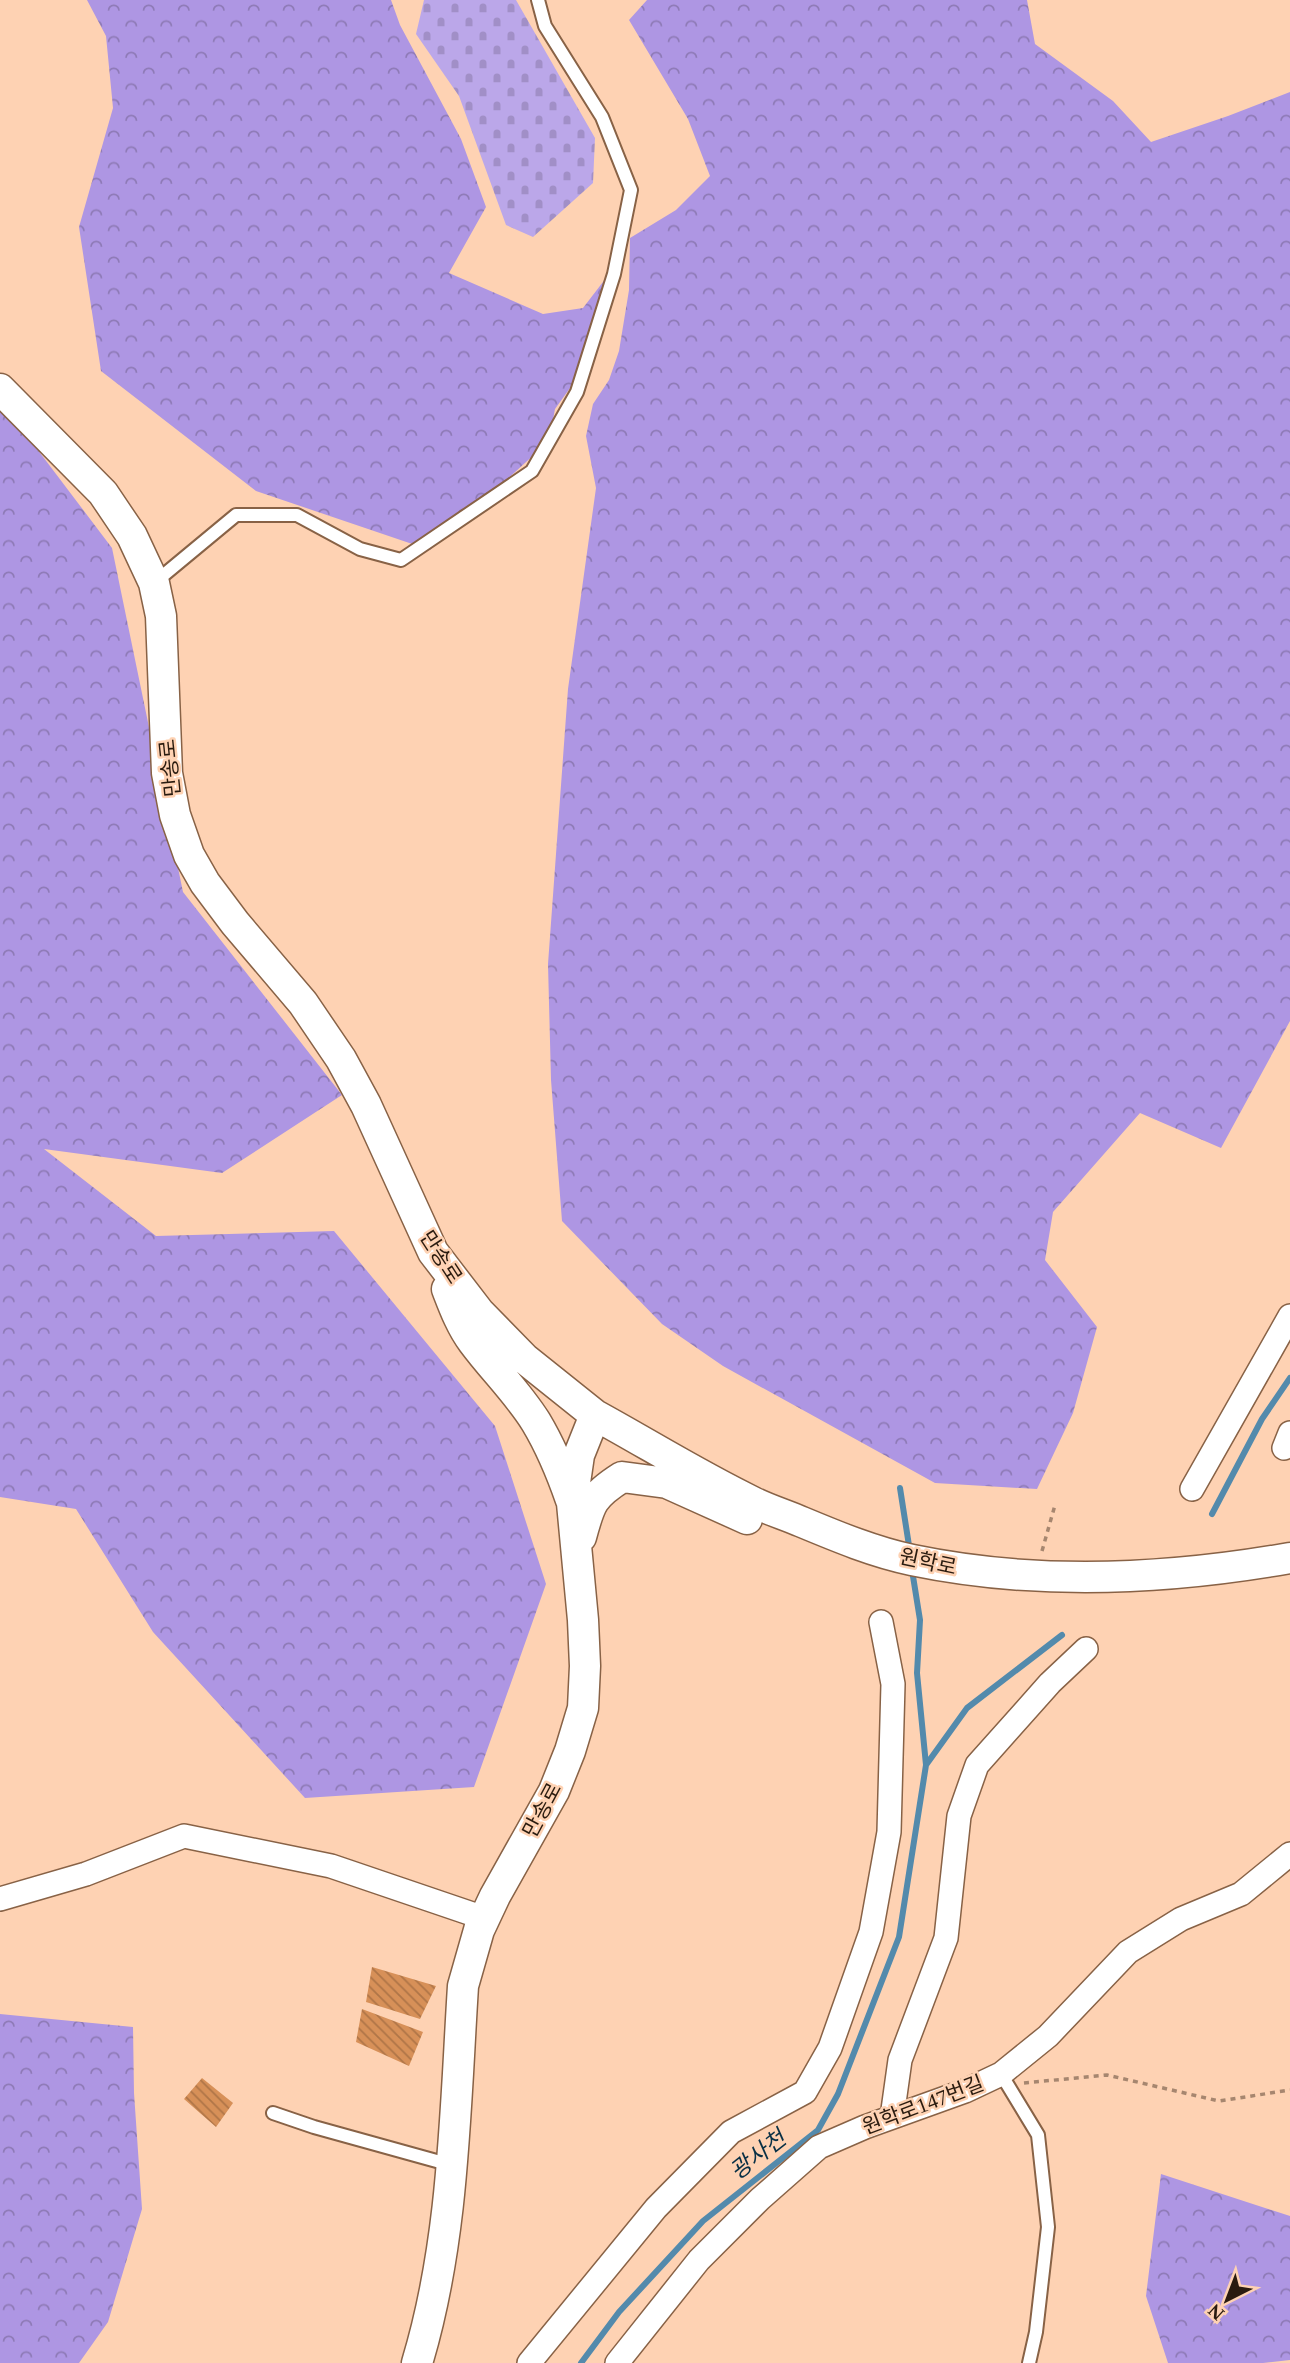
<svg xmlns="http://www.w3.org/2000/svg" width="1290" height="2363" font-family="'Times New Roman','Noto Sans KR',serif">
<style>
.forest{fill:url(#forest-crowns)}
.cemetery{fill:url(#cemetery-stones)}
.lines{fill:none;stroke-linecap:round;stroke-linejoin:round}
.stream{stroke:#538aac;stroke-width:6}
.building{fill:url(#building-back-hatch)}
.service-casing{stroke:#886246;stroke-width:16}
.minor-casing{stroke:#886246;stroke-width:26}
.tertiary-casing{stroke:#886246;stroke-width:33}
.path{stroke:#a6866f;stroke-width:3.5;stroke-dasharray:5 5;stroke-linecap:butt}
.service{stroke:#fff;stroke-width:12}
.minor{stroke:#fff;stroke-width:23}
.tertiary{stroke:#fff;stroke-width:30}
.labels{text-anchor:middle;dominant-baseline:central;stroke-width:5;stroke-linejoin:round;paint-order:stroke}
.street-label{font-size:21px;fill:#2a1b0f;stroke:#fed2b3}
.water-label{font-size:23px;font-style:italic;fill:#093045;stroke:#fed2b3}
</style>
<defs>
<pattern id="forest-crowns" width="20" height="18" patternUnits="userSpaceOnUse" patternTransform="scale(1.75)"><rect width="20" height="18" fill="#ae96e3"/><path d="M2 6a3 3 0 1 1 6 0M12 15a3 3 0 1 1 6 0" fill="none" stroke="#8e7ab6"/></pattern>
<pattern id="cemetery-stones" width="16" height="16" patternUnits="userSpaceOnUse" patternTransform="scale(1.75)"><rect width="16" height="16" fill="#bba7e9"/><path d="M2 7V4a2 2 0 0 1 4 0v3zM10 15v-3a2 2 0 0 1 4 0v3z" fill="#a18fc7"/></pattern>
<pattern id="building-back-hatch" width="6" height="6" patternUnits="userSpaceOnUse" patternTransform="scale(1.75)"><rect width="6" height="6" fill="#d79058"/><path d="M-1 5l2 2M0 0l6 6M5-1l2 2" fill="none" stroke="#af7547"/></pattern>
</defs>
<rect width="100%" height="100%" fill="#fed2b3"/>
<path class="forest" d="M87 0H391L400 25 461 139 486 207 449 273 543 314 583 308 606 278 604 314 578 377 555 409 549 441 430 550 256 491 101 371 79 227 113 108 106 36Z
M647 0H1027L1035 44 1113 101 1151 142 1228 116 1290 92V1021L1221 1148 1140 1113 1053 1212 1045 1260 1097 1327 1073 1413 1037 1489 935 1483 723 1366 662 1324 562 1221 551 1080 548 964 568 689 596 488 586 436 593 404 609 380 619 351 629 290 630 238 676 210 710 176 688 119 629 20Z
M0 400 112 548 183 892 342 1095 222 1173 44 1149 156 1236 334 1231 495 1426 546 1584 474 1787 305 1798 153 1632 76 1509 0 1497Z
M0 2014 133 2027 134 2093 142 2209 108 2322 79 2363H0Z
M1161 2174 1290 2216V2360L1263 2363H1168L1146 2296Z"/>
<path class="cemetery" d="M424 0H516L595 138 593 183 533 237 506 225 459 96 416 34Z"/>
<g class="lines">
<path class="stream" d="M900 1488 910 1552
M1212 1514 1262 1419 1290 1378
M912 1570 920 1620 917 1673 926 1765
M581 2363 619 2312 703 2221 818 2130 838 2094 899 1937 926 1765 967 1708 1062 1635"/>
</g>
<path class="building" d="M372 1967 436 1986 420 2019 366 2002Z
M362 2009 423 2032 409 2066 356 2042Z
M202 2078 233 2103 216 2127 184 2099Z"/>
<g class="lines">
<g class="service-casing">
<path id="service" d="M154 583 236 515H297L360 549 401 560 532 471 577 392 614 274 631 190 602 117 545 26 538 0
M1001 2074 1038 2135 1048 2227 1036 2332 1029 2363
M273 2113 314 2127 451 2165"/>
</g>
<g class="minor-casing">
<path id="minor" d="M1284 1448 1290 1433
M1192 1489 1290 1316
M0 1899 86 1874 184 1836 331 1866 484 1918
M892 2117 900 2060 946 1938 959 1816 977 1765 1050 1683 1086 1649
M529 2363 656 2208 731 2132 805 2092 830 2048 871 1932 889 1832 893 1684 881 1622
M617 2363 699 2260 760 2199 819 2147 865 2127 965 2091 1001 2074 1048 2036 1128 1952 1181 1919 1241 1894 1290 1854"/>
</g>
<g class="tertiary-casing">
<path id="tertiary" d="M0 389 103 493 132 536 154 583 161 616 167 773 175 815 189 855 205 883 235 923 303 1003 341 1059 366 1105 433 1252 479 1312 525 1359 595 1415 579 1455 572 1503 583 1620 585 1666 583 1708 570 1751 554 1791 495 1896 479 1930 463 1986C455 2111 454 2241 417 2363
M447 1289C454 1307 461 1326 473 1342 493 1369 518 1393 536 1422 551 1447 562 1474 571 1500
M595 1415C648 1444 699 1476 753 1502 769 1510 786 1515 802 1522 838 1537 874 1552 912 1560 1037 1586 1165 1580 1290 1558
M581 1537C590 1503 592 1496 622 1477L667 1483 747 1519"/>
</g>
<path class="path" d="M1042 1551 1055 1505
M1024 2083 1107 2075 1219 2101 1290 2090"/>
<use href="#service" class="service"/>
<use href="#minor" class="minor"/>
<use href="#tertiary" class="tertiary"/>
</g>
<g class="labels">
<g class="street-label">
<text transform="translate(170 768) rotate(-96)">만송로</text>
<text transform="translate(441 1257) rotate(57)">만송로</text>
<text transform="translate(928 1562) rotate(12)">원학로</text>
<text transform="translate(542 1810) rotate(-62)">만송로</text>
<text transform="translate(923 2105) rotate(-21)">원학로147번길</text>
</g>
<g class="water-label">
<text transform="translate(758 2155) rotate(-38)">광사천</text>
</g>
</g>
<g transform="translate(1227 2300) rotate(222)" stroke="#fed2b3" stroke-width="5" paint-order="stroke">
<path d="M0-5L12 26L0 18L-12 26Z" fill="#2a1b0f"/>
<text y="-10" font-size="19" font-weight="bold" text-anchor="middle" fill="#2a1b0f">N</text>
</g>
</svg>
